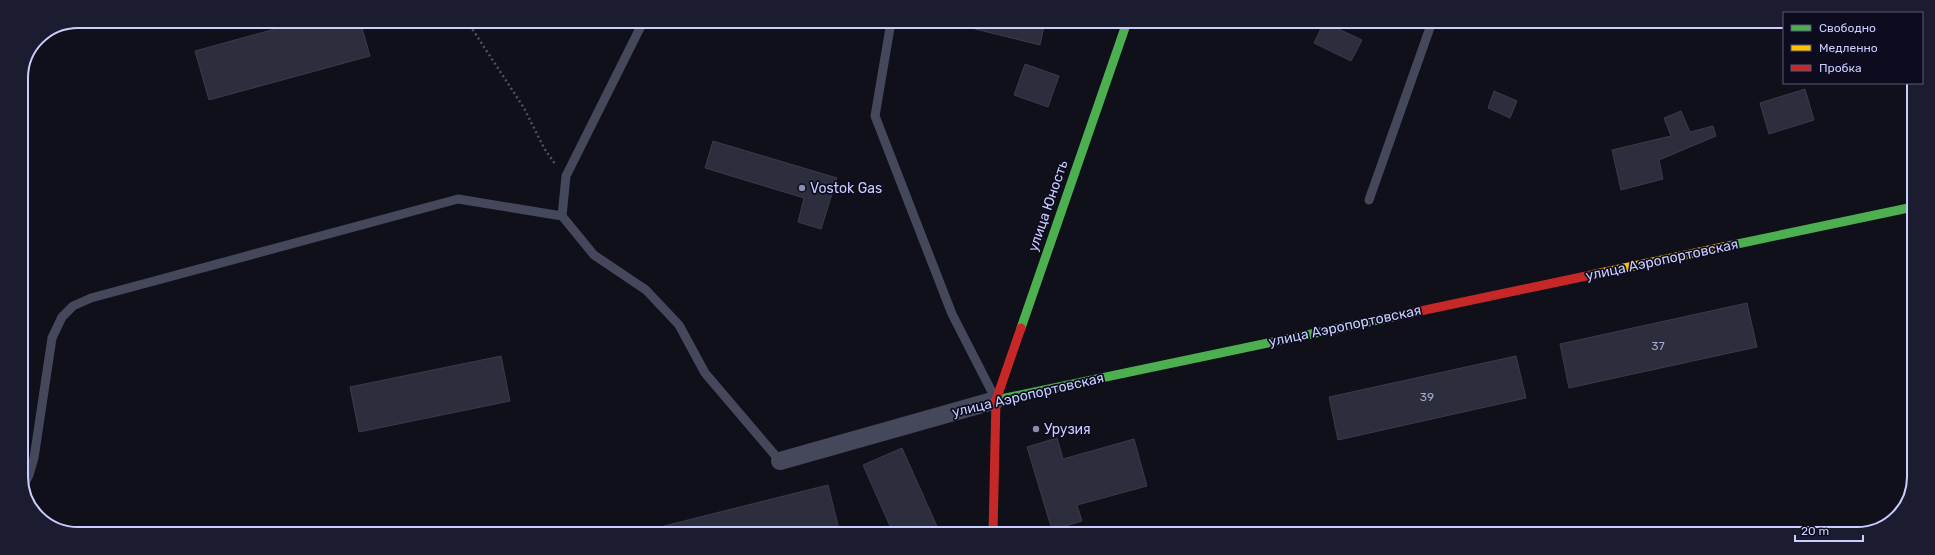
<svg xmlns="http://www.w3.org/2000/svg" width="1935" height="555" font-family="Rubik,sans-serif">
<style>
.building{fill:#2d2e3d;stroke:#3a3a4e}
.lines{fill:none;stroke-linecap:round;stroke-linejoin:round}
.path{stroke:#45565e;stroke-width:2.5;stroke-dasharray:2 3;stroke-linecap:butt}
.lane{stroke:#45485b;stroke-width:9}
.street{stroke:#45485b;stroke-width:18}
.fast{stroke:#4caf50;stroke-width:9}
.slow{stroke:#ffc107;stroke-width:9}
.jam{stroke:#c62828;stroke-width:9}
.poi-dot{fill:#898cae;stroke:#0c0c1e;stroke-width:1.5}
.labels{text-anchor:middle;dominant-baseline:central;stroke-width:3.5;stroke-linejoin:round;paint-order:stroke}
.number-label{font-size:12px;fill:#a3a6ce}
.poi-label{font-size:14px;fill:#cacefe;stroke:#0c0c1e;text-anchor:start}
.street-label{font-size:14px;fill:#cacefe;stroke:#0c0c1e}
.rim{fill:none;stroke:#cacefe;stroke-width:2}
</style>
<rect width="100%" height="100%" fill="#10101a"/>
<path class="building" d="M304 21H360L370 56 209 100 195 51Z
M976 22H1045L1040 45 975 29Z
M1324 22 1362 40 1351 61 1314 43Z
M1025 64 1059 76 1048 107 1014 95Z
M1805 89 1814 120 1769 134 1760 103Z
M1494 91 1517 101 1510 118 1488 108Z
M1681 111 1690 132 1713 126 1716 136 1659 160 1663 179 1621 190 1612 150 1671 136 1664 118Z
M713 141 837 178 821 229 798 222 804 198 705 168Z
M1747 303 1757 347 1569 388 1560 344Z
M501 356 510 401 359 432 350 387Z
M1516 356 1526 398 1338 440 1329 397Z
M1057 438 1063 459 1134 439 1147 486 1077 505 1082 521 1052 530 1027 447Z
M902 448 940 533H893L863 465Z
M828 485 840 533H665L664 526Z"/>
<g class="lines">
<path class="path" d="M467 21 524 108 544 148 555 164"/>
<path class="lane" d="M891 22 875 116 952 314 994 396
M1369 200 1432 22
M562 216 566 176 643 22
M23 486 29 475 34 458 52 338 62 317 73 306 91 298 458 199 562 216 594 255 646 290 679 325 705 373 780 461"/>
<path class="street" d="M780 461 996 400"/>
<path class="fast" d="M1723 247 1913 207
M1021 328 1127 22
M996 400 1392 317"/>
<path class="slow" d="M1591 275 1723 247"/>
<path class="jam" d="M1392 317 1591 275
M993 533 996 400 1021 328"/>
</g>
<g class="poi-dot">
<circle cx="802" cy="188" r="4"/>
<circle cx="1036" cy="429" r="4"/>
</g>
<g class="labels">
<g class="number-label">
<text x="1658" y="346">37</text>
<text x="1427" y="397">39</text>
</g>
<g class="poi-label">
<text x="810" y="188">Vostok Gas</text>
<text x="1044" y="429">Урузия</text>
</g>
<g class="street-label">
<text transform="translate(1048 206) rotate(-71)">улица Юность</text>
<text transform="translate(1662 260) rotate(-12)">улица Аэропортовская</text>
<text transform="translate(1345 326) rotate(-12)">улица Аэропортовская</text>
<text transform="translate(1028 395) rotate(-13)">улица Аэропортовская</text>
</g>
</g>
<path d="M0 0H1935V555H0ZM78 28H1857A50 50 0 0 1 1907 78V477A50 50 0 0 1 1857 527H78A50 50 0 0 1 28 477V78A50 50 0 0 1 78 28Z" fill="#1b1c30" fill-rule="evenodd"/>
<path class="rim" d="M78 28H1857A50 50 0 0 1 1907 78V477A50 50 0 0 1 1857 527H78A50 50 0 0 1 28 477V78A50 50 0 0 1 78 28Z"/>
<rect x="1783" y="12" width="140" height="72" fill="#0c0c1e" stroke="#585a78"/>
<rect x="1791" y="25" width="20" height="6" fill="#4caf50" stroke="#585a78"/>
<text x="1819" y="32" font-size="12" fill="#cacefe">Свободно</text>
<rect x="1791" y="45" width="20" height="6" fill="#ffc107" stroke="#585a78"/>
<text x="1819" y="52" font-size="12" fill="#cacefe">Медленно</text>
<rect x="1791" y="65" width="20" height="6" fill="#c62828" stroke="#585a78"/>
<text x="1819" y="72" font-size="12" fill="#cacefe">Пробка</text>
<path d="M1795 535v6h68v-6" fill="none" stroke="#cacefe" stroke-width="2"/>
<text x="1801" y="535" font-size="12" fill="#cacefe" stroke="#0c0c1e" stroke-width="3" paint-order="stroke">20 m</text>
</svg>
